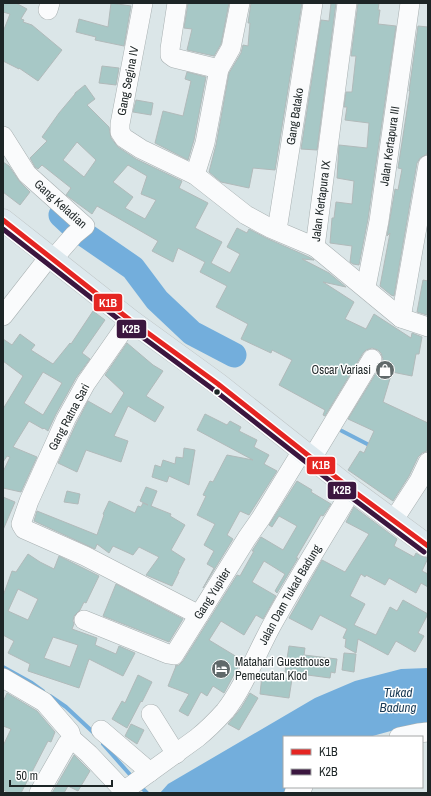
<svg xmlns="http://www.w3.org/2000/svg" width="431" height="796" font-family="'Archivo Narrow',sans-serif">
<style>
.water{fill:#73aedc}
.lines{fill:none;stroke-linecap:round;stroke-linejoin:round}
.stream{stroke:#73aedc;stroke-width:4}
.river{stroke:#73aedc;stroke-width:25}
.building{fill:#a7c8c6;stroke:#b1baba;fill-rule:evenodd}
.minor-casing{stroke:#a7afb0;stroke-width:20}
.highway-casing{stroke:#bdc2c3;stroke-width:23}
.minor{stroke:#fafbfc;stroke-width:19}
.highway{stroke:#dde9ee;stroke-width:22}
.bus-1-casing{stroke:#fff;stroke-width:8}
.bus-2-casing{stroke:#fff;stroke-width:8}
.bus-1{stroke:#e52522;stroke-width:5}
.bus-2{stroke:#3b163f;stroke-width:5}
.bus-dot{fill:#1d2526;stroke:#fff;stroke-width:1.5}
.labels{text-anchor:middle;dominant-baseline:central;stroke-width:3;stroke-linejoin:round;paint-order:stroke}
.street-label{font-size:12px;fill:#1d2526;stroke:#fff}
.poi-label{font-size:12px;fill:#1d2526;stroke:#fff;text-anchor:end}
.water-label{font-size:13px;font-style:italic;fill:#193a55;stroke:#fff}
.line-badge{stroke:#fff;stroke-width:1.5}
.badge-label{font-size:11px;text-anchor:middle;font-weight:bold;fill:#fff}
</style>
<rect width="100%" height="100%" fill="#dbe6e8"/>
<path class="water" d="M428 668V722L416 724 369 737H284V787H291L282 793H160L168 784 315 698 355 681 401 669Z"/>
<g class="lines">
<path class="stream" d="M342 431 371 446
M3 667 32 683 43 691
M50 696 66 707 95 734
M103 744 133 778
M140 786 147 793"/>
<path class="river" d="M61 215 75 228 133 268 157 300 192 333 234 355"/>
</g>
<path class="building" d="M3 3H16L27 9 22 17 21 19 24 20 23 22 32 25 62 50 38 81 19 68V69L3 61V32L10 14 3 12Z
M111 3 131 6 124 46 95 40 96 37 76 32 79 19 108 27Z
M188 3H229L221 44 214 56 187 50 192 29 184 28Z
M251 3H302L275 170 253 168 249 188 221 182 209 172 216 145 229 73 241 53 243 45 248 46 250 23H248Z
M331 3H336L317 150 301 149 321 20 329 21Z
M358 3H379L378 10H380L378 24 396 26 368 219 359 265 353 264 350 262 352 246 330 243 332 218H334L336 202 352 204 354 181 337 178 339 145 367 148 369 123 345 120 347 107H344L346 92H352L356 56H351Z
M418 26 428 27V149L427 154 420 158 417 163 394 296 391 295 380 286 390 233 387 236 395 189 398 190 402 169 398 168 410 91H409Z
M102 66 119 68 116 85 99 83Z
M187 72 206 77 194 140 188 160 155 143 163 111 183 116 191 81 185 79Z
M85 85 95 99 87 105 109 127 111 138 118 147 136 159 182 181 179 188 208 203 195 228 222 242 211 263 230 273 240 254 227 247 237 228 247 233 249 229 266 238 309 257 314 260 302 259 329 273 346 287 323 282 354 302 345 319 366 329 374 314 411 338 412 333 422 337 419 354H416L412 376 392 372 383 402 428 423 427 451 422 453 418 457 409 476 393 501 348 470 360 451 364 453 374 431 348 419 381 365 383 359 381 353 378 350 372 348 366 350 363 353 325 416 323 415 325 410 279 385 292 360 272 350 271 353 241 339 248 324 216 307 227 286 200 272 205 262 178 248 173 262 152 251 158 241 97 206 92 214 66 195 71 188 42 165 38 169 35 167 30 158 47 141 42 137 59 113 75 94V93ZM77 142 96 160 84 177 63 160ZM128 165 147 176 141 194 156 200 145 219 125 208 133 197 113 182Z
M136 100 153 103 151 115 133 112Z
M3 162 9 166 20 182 30 192 20 205 3 192Z
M423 280 428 281 427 315 417 312Z
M93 311 105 320 82 353 90 359 76 378 56 414 48 431 44 428 43 429 29 421 13 447 37 457 21 492 3 488V472L10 457 7 456 3 462V409L23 376 3 361V339L12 345 20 334 35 345 31 350 53 364 70 343 71 344ZM43 372 62 383 43 415 24 403Z
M127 343 153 365 163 371 146 396 164 407 155 422 128 406 114 436 128 441 121 462 86 450 77 472 58 463 76 424 88 401 111 414 124 393 105 375Z
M205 414 227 425 230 421 241 427 239 431 257 440 254 447 269 455 264 464 277 471 249 515 240 511 227 535 233 539 203 588 214 568 207 564 214 551 204 545 215 524 197 515 206 496 203 495 210 481 213 482 227 455 253 460 197 430Z
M184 448 195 450 189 485 169 476 167 482 152 477 155 465 161 467 163 460 175 464 176 457 183 458Z
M297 481 312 490 311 492 331 504 323 516 321 515 313 529 296 558H298L277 593 275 591 285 574 264 561 252 582 276 596 263 619 256 615 244 635 221 621 209 640 242 660 224 693 213 686 207 696 201 692 188 716 179 711 189 694 168 686 176 666H175L179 665 183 661 237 575 240 576 254 551H252L261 537 283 550 297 526 279 516 272 527 269 525Z
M146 487 157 491 151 506 171 514 170 516 185 525 171 550 185 559 178 572H179L172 586 146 575 159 557 139 547 133 555 113 546 109 553 97 544 95 549 34 521 37 511 97 535 104 515 103 514 109 501 135 513 138 506 141 507 143 503 148 505 140 501Z
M67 491 80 494 78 504 64 502Z
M3 497 15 502 3 530Z
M354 507 397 539 394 546 414 557 416 553 421 556 428 558 422 571 428 574V587L421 583 416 593 389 578 385 585 366 575 365 577 361 574 350 596 365 604 354 625 376 635 390 607 397 611 403 600 428 614 418 633 424 636 415 652 396 641 388 655 358 639 356 653 345 647 346 639 343 638 347 629 320 615 312 630 289 618 322 560 345 572 369 534 346 522Z
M28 554 40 562 54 569 59 556 99 576 86 603 84 602 80 610 74 616 73 621 74 624 72 629 97 638 95 645 116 654 119 646 135 653 123 676 89 659 79 688 28 671 30 664 8 653 14 641 3 635V596L12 571 16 572ZM18 589 38 599 28 620 8 611ZM53 637 78 645 70 667 44 658Z
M116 584 183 619 169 642 103 616Z
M289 646 305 648 304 655 337 659 335 673 331 672 330 678 285 672Z
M344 653 356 654 354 672 342 670Z
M138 675 152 682 142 702 141 701 127 728 112 719 122 701 125 703Z
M262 675 292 679 289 698 260 694Z
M7 693 37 711 55 732 51 742 48 741 21 793H9L3 790V746L11 729 3 726V702Z
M250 693 258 698 239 730 228 724 241 708Z
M131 724 144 730 137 744 125 736Z
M74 755 90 771 78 791 68 786 64 793H52Z"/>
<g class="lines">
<g class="minor-casing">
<g id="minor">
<path id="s1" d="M143 3 120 124V132L124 138 141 149 195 175 246 215 270 228 315 247 347 3"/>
<path d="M177 3 170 49V55L174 58 219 69"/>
<path d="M48 10 50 3"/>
<path id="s2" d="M3 136 27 174 85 226 74 235 53 259"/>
<path d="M195 175 205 143 219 69 231 48 240 3"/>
<path id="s3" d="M277 230 313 3"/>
<path d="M315 247 401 318 428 327"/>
<path id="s4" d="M366 287 379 221 410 3"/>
<path d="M3 316 49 257"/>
<path d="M401 318 428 165"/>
<path d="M130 320 86 383 66 419 29 501 21 524 24 529 85 556 199 615"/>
<path d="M312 458 372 359"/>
<path d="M393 521 419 481 428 462"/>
<path id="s5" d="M84 620 168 654 174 655 247 538 261 518 302 451"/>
<path d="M3 678 44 702 70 732 72 739 89 754 124 791"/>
<path d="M151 714 176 754"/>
<path d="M101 730 150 772"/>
<path d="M399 737 418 733 428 732"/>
<path d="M39 793 67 744 72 739"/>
<path id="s6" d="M121 793 197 738C207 730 216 721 225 711 244 687 258 650 273 623 298 578 325 534 352 490"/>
<path d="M294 793 303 787"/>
</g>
</g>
<g class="highway-casing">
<path id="highway" d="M3 220 130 320 218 384 352 490 428 546"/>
</g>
<use href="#minor" class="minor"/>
<use href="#highway" class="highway"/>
<g class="bus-1-casing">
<path id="bus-1" d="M3 220 130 320 218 384 352 490 428 546"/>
</g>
<g class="bus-2-casing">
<path id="bus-2" d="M3 229 126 325 214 390 348 495 424 552"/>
</g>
<use href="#bus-1" class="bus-1"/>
<use href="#bus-2" class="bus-2"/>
</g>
<defs>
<g id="shop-disc" transform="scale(1)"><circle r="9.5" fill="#60696a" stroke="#fff"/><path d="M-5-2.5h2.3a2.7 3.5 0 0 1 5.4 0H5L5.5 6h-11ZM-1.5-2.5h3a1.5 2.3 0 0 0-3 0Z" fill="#fff"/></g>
<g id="hotel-disc" transform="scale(1)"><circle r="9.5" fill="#60696a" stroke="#fff"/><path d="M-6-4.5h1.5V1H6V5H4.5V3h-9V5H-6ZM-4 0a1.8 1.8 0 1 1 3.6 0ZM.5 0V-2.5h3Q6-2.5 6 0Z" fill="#fff"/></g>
</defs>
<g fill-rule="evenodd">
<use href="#shop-disc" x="385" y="370"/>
<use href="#hotel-disc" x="221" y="669"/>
</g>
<circle class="bus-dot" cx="217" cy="392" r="3.5"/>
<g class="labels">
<g class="street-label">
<text transform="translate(128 81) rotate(-79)">Gang Segina IV</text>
<text stroke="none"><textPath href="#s3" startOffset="115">Gang Batako</textPath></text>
<text stroke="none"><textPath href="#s4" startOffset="143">Jalan Kertapura III</textPath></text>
<text stroke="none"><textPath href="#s1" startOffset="406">Jalan Kertapura IX</textPath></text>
<text stroke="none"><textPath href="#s2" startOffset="90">Gang Keladian</textPath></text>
<text transform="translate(69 417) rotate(-62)">Gang Ratna Sari</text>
<text stroke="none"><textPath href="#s5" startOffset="169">Gang Yupiter</textPath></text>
<text stroke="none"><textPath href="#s6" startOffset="266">Jalan Dam Tukad Badung</textPath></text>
</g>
<g class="poi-label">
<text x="371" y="370">Oscar Variasi</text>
<text x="235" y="662" text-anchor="start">Matahari Guesthouse<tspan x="235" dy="14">Pemecutan Klod</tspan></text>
</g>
<g class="water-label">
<text x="398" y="692">Tukad<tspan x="398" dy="15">Badung</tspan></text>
</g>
</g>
<g class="line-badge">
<rect x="93" y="293" width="30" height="19" rx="4" fill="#e52522"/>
<rect x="116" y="319" width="31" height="20" rx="4" fill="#3b163f"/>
<rect x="306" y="456" width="30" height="19" rx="4" fill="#e52522"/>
<rect x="327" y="481" width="30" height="19" rx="4" fill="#3b163f"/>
</g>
<g class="badge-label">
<text x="108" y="307">K1B</text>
<text x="131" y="333">K2B</text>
<text x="321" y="469">K1B</text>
<text x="342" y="494">K2B</text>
</g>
<rect width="431" height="796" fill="none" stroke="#1d2526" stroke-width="8"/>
<rect x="283" y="736" width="140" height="52" fill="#ffffff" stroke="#a5a8a8"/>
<rect x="291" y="749" width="20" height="6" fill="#e52522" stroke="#a5a8a8"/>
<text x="319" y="756" font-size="12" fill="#1d2526">K1B</text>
<rect x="291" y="769" width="20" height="6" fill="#3b163f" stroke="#a5a8a8"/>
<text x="319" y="776" font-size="12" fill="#1d2526">K2B</text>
<path d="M10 780v6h102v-6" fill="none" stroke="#1d2526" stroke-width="2"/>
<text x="16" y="780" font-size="12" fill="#1d2526" stroke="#ffffff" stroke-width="3" paint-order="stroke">50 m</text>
</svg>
